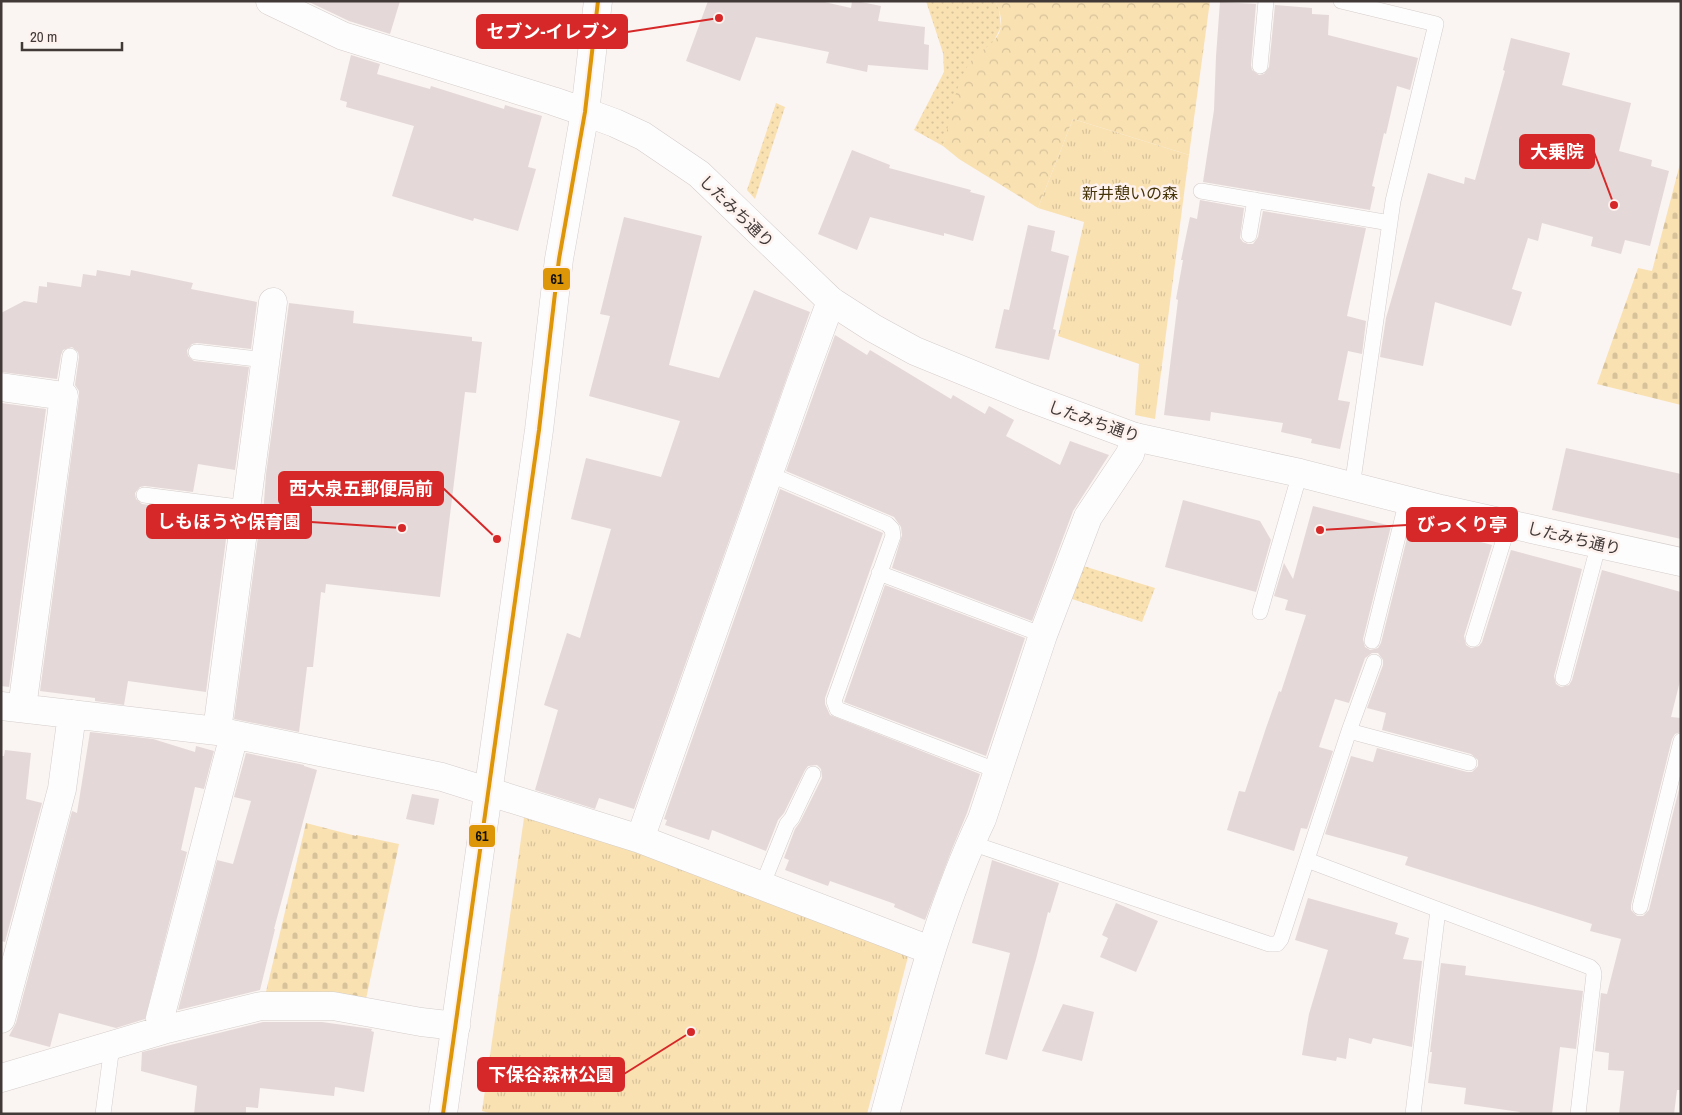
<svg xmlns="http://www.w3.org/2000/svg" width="1682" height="1115" font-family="'Archivo Narrow','Noto Sans JP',sans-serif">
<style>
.grass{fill:url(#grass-dots)}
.forest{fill:url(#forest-crowns)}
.cemetery{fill:url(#cemetery-stones)}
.park{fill:url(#park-tufts)}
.building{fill:#e4d9d8}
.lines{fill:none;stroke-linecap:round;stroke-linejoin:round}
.service-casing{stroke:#d4cecc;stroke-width:16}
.minor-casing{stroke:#d4cecc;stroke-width:29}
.tertiary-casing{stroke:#d4cecc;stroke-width:29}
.service{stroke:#fefdfd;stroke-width:15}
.minor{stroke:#fefdfd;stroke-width:28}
.tertiary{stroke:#fefdfd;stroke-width:28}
.bus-1-casing{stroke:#fef2ee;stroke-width:8}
.bus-1{stroke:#dc9608;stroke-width:4}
.labels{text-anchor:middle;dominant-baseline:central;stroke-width:5;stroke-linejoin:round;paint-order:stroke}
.park-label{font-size:16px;fill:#463409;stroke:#fef2ee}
.street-label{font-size:16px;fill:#413937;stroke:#fef2ee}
.leader{fill:none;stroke:#d62828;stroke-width:2}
.callout-dot{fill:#d62828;stroke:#fef2ee;stroke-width:2}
.callout{fill:#d62828;stroke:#d62828;stroke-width:2}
.callout-label{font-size:18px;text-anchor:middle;font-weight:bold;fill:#fff}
.line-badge{stroke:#fef2ee;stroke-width:2}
.pale-badge-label{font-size:14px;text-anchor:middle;font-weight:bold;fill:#111}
</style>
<defs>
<pattern id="grass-dots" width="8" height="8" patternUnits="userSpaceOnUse" patternTransform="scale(1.25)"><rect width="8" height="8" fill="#f9e1b2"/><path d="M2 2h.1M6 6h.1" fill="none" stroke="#d7c29a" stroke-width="1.8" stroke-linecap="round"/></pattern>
<pattern id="forest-crowns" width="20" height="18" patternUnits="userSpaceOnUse" patternTransform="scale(1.25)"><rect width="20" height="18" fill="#f9e1b2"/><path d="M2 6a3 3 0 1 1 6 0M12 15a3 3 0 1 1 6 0" fill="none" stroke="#d7c29a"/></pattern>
<pattern id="cemetery-stones" width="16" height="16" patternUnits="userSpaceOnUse" patternTransform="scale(1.25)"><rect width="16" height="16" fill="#f9e1b2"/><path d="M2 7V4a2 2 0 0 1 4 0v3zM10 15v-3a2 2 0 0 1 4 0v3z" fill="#d7c29a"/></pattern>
<pattern id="park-tufts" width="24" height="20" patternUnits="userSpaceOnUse" patternTransform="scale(1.25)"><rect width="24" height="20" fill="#f9e1b2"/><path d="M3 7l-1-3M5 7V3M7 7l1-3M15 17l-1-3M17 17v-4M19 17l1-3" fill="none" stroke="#d7c29a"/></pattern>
</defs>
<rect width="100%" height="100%" fill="#faf4f2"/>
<path class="grass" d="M926 1H995L999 9 1001 27 993 43 971 61 943 146 914 130 944 72 943 53Z
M776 103 785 107 755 199 747 190Z
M1080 565 1155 588 1142 622 1069 598Z"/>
<path class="forest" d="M995 1H1210L1189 155 1073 119 1038 208 959 159 943 146C951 120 954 83 971 61 980 49 997 45 1001 27 1002 18 999 8 995 1Z"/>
<path class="cemetery" d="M1681 160V405L1597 384 1638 268 1652 271Z
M306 823 356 836V835L399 844 366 999 265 996Z"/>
<path class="park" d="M1073 119 1189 155 1155 419 1135 415 1139 364 1058 336 1084 222 1038 208Z
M525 811 909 953 867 1114H493L482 1111Z"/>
<path class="building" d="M307 1H400L390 34 349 21Z
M708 1H820L851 8 852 1H856L881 6 878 21 925 27 924 44 929 45 928 70 868 65 867 72 826 63 829 52 756 37 740 81 686 61Z
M1220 2 1256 4 1251 65 1252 70 1259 75 1264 74 1269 67 1275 5 1312 8V14L1329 15 1328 35 1418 58 1410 90 1397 86 1386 134 1384 133 1372 186 1375 187 1370 210 1203 182 1214 110 1216 56Z
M1511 38 1570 53 1562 85 1631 103 1619 151 1652 160 1651 166 1669 171 1650 246 1625 240 1621 254 1591 246 1593 237 1542 223 1538 241 1528 238 1512 289 1522 292 1511 326 1435 302 1423 366 1380 357 1386 318 1428 173 1464 184 1465 177 1475 180 1505 71 1503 70Z
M351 55 380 64 377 74 430 89 431 86 504 109 505 105 542 116 528 167 536 169 518 231 474 218 473 221 392 196 414 126 346 107 347 102 340 100Z
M852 150 890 165 889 168 971 190 970 192 985 196 973 241 944 233V236L870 217 857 250 818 234Z
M1200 200 1244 208 1240 238 1243 242 1248 244H1253L1258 237 1263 211 1366 228 1347 316 1366 321 1362 354 1348 351 1338 400 1350 402 1340 449 1311 443 1312 439 1281 432 1283 423 1211 412 1210 421 1164 415 1178 300 1176 299 1183 260H1181L1190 217 1197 219Z
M624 217 702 236 669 365 719 378 754 290 810 312 634 809 599 798 595 809 535 790 558 710 544 705 567 633 580 638 611 529 571 519 586 458 661 477 680 421 589 396 610 316 600 314Z
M1028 225 1055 231 1051 251 1069 256 1053 329 1056 330 1049 360 995 348 1004 309 1009 310Z
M97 270 130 276 131 270 193 283 191 289 257 302 251 349 197 343 192 344 187 350 188 356 194 361 249 367 235 470 198 464 193 492 145 486 140 487 135 493 136 499 142 504 190 510 189 518 228 524 206 692 128 681 124 705 95 701V698L40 691 79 398V391L75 385 79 357 78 352 72 347 63 350 61 355 57 379 1 372V313L24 301 37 303 39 286 47 287V282L81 287 83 274 96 276Z
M289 303 354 311 353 323 472 337V341L482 342 476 393 465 392 440 597 326 584 325 593 321 592 313 667H307L299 732 234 719 259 529 262 530 266 474Z
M835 335 867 355 870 350 951 399 953 395 985 414 989 406 1014 420 1006 436 1060 465 1070 441 1109 455 1073 511 1032 621 892 568 902 535 901 527 894 517 786 471Z
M1 403 46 409 9 687 1 686Z
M1566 448 1681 474V539L1552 510Z
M780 489 883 533 825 698V704L830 715 980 774 967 813 952 849 925 920 894 907 895 904 830 881 828 886 785 870 789 860 784 858 795 829 800 822 822 778 821 769 817 765 808 766 805 770 784 813 778 820 766 851 712 830 709 840 665 825 667 820 664 819Z
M1183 500 1260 521 1271 540 1256 592 1165 567Z
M1313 506 1391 526 1363 639 1365 647 1370 650 1378 648 1381 643 1409 530 1413 531 1414 528 1421 530 1422 526 1492 545 1464 636 1466 645 1471 648 1479 646 1482 642 1511 550 1582 569 1554 676 1556 684 1561 687 1569 685 1572 680 1602 570 1681 592V677L1671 717 1681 718V732L1675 734 1672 739 1631 905V910L1637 916H1643L1649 910 1681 781V1090H1677L1674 1114H1619L1624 1071 1608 1070 1609 1053 1595 1051 1601 993 1607 994 1621 939 1590 931 1592 924 1405 865 1408 857 1325 834 1351 756 1373 762 1377 748 1467 772H1472L1478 766V760L1471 754 1382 730 1386 713 1367 708 1383 665V660L1378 653H1372L1365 658 1349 703 1335 699 1319 747 1333 751 1307 829 1301 828 1294 851 1227 830 1239 791 1245 792 1266 728 1279 691 1281 692 1306 615 1285 610 1288 600 1274 596 1284 563 1293 579Z
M885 585 1025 638 986 756 844 702Z
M90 732 153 739 195 752 196 746 214 751 204 789 195 787 181 850 187 852 145 1019 116 1028 59 1013 50 1047 9 1036 16 1023 72 811 77 813Z
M5 750 31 753 26 799 42 803 5 942 1 941V756H4Z
M246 753 304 765V766L317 770 274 929H275L260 990 178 1010 217 860 233 864 251 801 234 797Z
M412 794 439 799 434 825 406 819Z
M992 860 1059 883 1050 913 1048 912 1036 959 1007 1060 985 1054 1010 953 972 943Z
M1308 898 1398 923 1395 934 1409 938 1403 959 1422 961 1412 1047 1373 1038 1371 1044 1349 1038 1346 1059 1337 1057 1336 1061 1302 1055 1309 1014 1328 950 1295 940Z
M1116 903 1158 921 1136 972 1100 957 1108 938 1102 935Z
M1441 963 1466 966 1465 975 1583 991 1576 1049 1560 1047 1552 1114H1519L1520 1112 1464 1104 1466 1088 1428 1083 1432 1052H1430Z
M1063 1004 1094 1012 1082 1061 1042 1051Z
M263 1022H322L372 1029 371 1031 374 1032 364 1092 335 1087 334 1096 260 1088 258 1108 246 1107V1114H194L197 1086 141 1071 142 1052Z"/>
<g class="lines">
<g class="service-casing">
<path id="service" d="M1341 1 1436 24 1393 201 1352 487
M1260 66 1266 1
M1201 191 1390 223
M1249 235 1255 200
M196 352 266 360
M64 396 70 356
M769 474 887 524 892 529 893 536 834 701 837 709 998 771
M144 495 246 508
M879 573 1043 635
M1260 612 1300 473
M1473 639 1509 523
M1372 641 1407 500
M1563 678 1599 543
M1349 731 1469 763
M971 843 1269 944H1277L1281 939 1349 731 1374 662
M1307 860 1590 967 1593 970 1594 974 1578 1114
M762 886 787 824 792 818 813 774
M1640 907 1681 741
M103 1114 112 1046
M1413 1114 1438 910"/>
</g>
<g class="minor-casing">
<path id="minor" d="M270 1 343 36 553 101 585 112
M1 387 64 396 22 708
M1 706 217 731 442 777 640 839 930 950
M217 731 273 302
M640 839 801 382 831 301
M1 1019 62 789 72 714
M163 1030 160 1018 234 735
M1 1078 163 1030 261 1006H333L421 1022 456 1026
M885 1114C913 1014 937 913 982 819L1043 635 1088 517 1130 454 1135 437"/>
</g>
<g class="tertiary-casing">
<path id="tertiary" d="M585 112 615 123 643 136 699 174 831 301 873 328 915 351 1025 396 1135 437 1300 473 1441 509 1681 562
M443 1114 539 430 559 259 585 112 598 1"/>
</g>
<use href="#service" class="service"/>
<use href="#minor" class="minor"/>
<use href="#tertiary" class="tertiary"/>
<g class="bus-1-casing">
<path id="bus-1" d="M443 1114 539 430 559 259 585 112 598 1"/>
</g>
<use href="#bus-1" class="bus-1"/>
</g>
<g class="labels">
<g class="park-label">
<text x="1130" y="193">新井憩いの森</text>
</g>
<g class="street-label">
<text transform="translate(737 211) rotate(44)">したみち通り</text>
<text transform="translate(1094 421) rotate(19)">したみち通り</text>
<text transform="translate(1574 538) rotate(13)">したみち通り</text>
</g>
</g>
<path class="leader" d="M719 18L627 32M1614 205L1594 152M497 539L443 488M402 528L311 522M1320 530L1407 525M691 1032L624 1074"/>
<g class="callout-dot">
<circle cx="719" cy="18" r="5"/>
<circle cx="1614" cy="205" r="5"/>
<circle cx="497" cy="539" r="5"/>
<circle cx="402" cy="528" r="5"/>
<circle cx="1320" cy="530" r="5"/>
<circle cx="691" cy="1032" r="5"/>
</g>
<g class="callout">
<rect x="477" y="15" width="150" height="33" rx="5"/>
<rect x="1520" y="135" width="74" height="33" rx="5"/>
<rect x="279" y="472" width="164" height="33" rx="5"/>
<rect x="147" y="505" width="164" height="33" rx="5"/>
<rect x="1407" y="508" width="110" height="33" rx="5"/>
<rect x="478" y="1058" width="146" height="33" rx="5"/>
</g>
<g class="callout-label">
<text x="552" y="38">セブン-イレブン</text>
<text x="1557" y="158">大乗院</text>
<text x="361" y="495">西大泉五郵便局前</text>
<text x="229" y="528">しもほうや保育園</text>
<text x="1462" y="531">びっくり亭</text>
<text x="551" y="1081">下保谷森林公園</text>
</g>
<g class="line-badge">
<rect x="542" y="267" width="29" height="24" rx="5" fill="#dc9608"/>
<rect x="468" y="824" width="28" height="24" rx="5" fill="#dc9608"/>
</g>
<g class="pale-badge-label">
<text x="557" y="284">61</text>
<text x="482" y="841">61</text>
</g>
<rect width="1682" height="1115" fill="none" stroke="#413937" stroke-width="5"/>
<path d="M22 42v8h100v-8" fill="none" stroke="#413937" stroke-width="2.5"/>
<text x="30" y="42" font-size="15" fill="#413937" stroke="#fef2ee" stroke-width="4" paint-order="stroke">20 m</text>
</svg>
